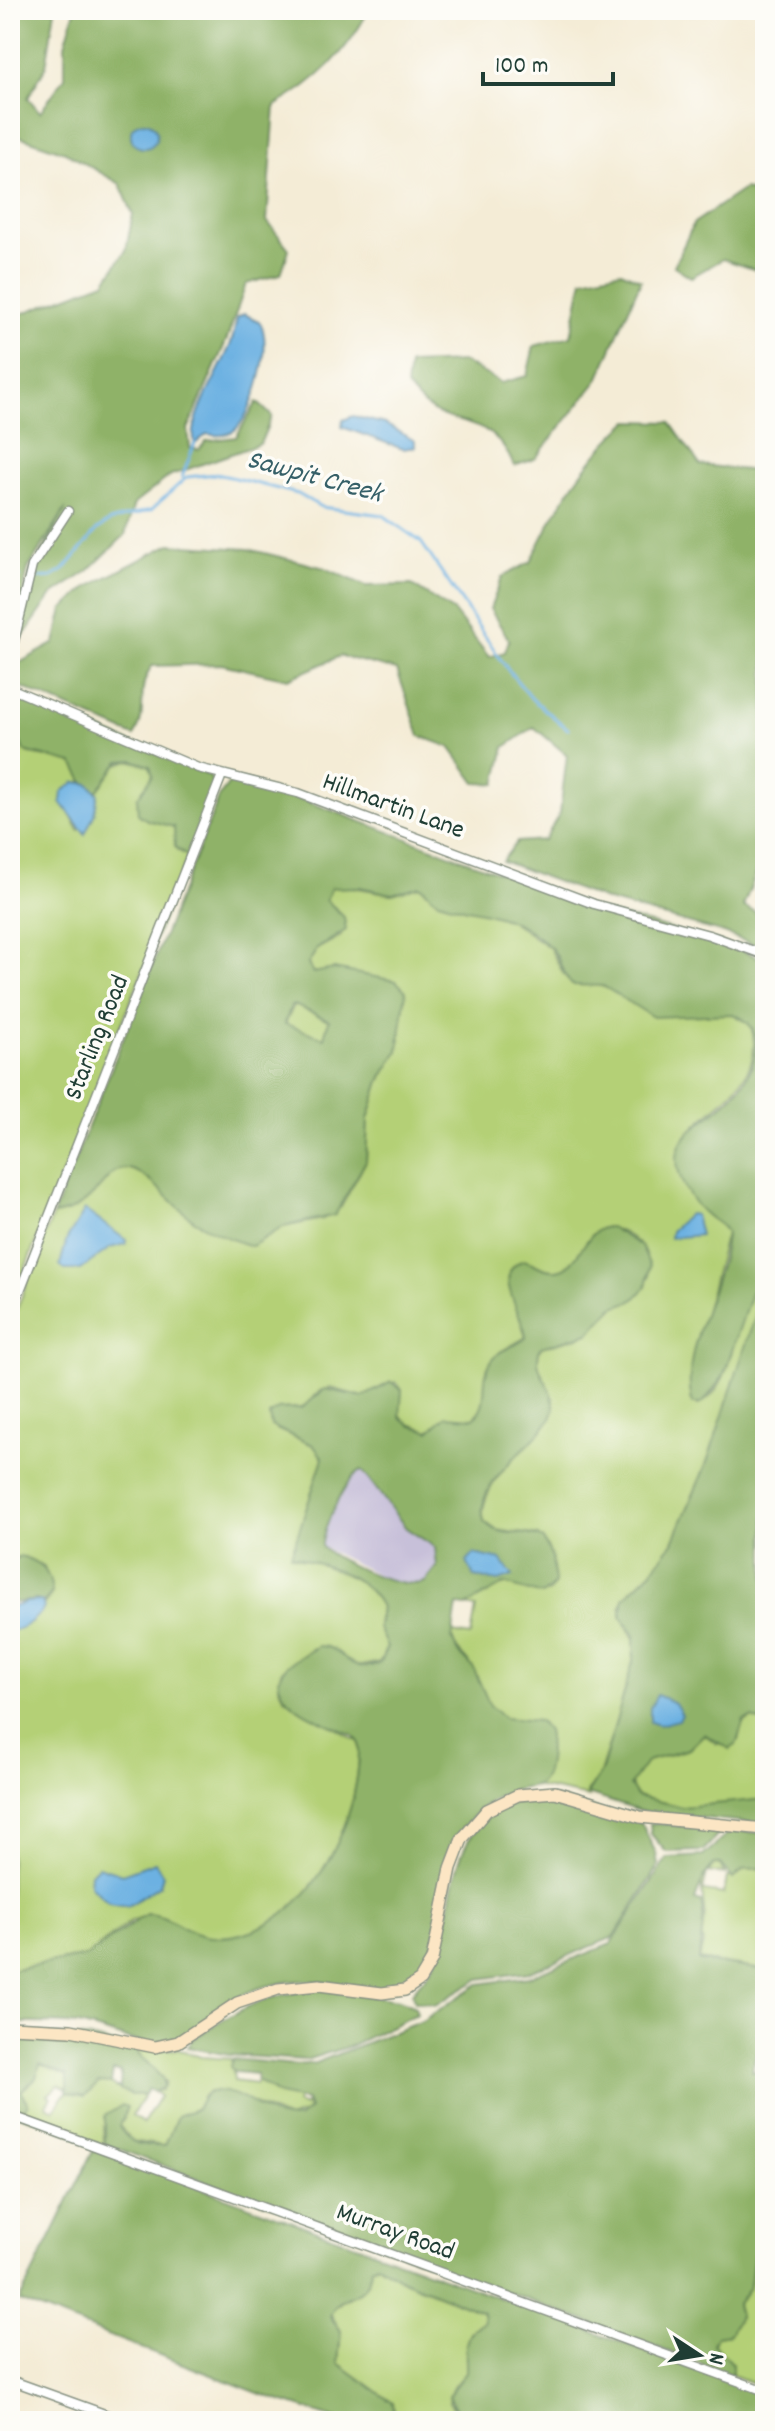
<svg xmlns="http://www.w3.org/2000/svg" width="775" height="2431" font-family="Dekko,sans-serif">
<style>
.industrial{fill:#c7c0d9}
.green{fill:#b4d076;stroke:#6a8655;stroke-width:2}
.forest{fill:#8fb267;stroke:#57784e;stroke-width:2;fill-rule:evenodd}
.water{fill:#6cb1e2;stroke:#46778b;stroke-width:2}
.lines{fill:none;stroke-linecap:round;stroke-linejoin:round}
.stream{stroke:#6cb1e2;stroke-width:3}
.street-casing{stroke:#8a9485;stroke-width:11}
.secondary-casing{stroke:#8a9485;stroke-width:14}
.street{stroke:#fff;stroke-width:8}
.secondary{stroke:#fce6c4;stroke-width:11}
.labels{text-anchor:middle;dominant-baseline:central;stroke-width:7;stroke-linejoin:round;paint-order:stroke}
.street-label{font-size:26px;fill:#1f3d34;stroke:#fdfcf7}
.water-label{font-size:28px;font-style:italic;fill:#366068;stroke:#fdfcf7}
</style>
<rect width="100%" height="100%" fill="#fdfcf7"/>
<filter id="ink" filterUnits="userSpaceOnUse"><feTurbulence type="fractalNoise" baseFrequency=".0125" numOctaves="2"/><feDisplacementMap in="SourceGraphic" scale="16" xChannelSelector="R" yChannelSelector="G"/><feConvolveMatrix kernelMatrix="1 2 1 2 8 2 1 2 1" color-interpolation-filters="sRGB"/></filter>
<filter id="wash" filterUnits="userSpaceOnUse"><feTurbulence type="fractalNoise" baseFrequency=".006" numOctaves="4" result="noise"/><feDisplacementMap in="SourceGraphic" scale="32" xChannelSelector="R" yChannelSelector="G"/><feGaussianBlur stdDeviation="1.8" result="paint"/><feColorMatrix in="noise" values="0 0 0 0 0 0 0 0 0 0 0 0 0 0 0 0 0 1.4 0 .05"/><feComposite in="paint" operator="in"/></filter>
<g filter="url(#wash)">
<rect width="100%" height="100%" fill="#f4ecd6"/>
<path class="industrial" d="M362 1470 405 1528 435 1547 437 1567 425 1582 408 1585 384 1578 322 1547 326 1524 355 1472Z"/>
<path class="green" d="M10 720 27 753C49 761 76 751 83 781L65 789 61 799 79 830 94 815 97 791 116 765 129 760 150 766 153 772 142 817 174 827 177 850 188 856 10 1307Z
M340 885 392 894 420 886 438 901 504 916 550 948 564 975 691 1014H733L750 1024C775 1093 675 1117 678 1158 679 1181 691 1202 709 1217 716 1223 722 1224 726 1233L697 1343 691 1399 698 1405C742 1385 731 1296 762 1274L765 1286 759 1310 707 1463 673 1542 651 1572 624 1598 621 1607 625 1623 635 1640 632 1671 599 1776 587 1792 589 1797 534 1786 545 1770 547 1731C525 1715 519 1727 502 1717 484 1706 482 1686 473 1669 466 1655 452 1651 452 1633L471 1636 476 1608 466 1606 491 1589 510 1584 529 1592 548 1593 555 1584 538 1536 496 1530 484 1521C475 1489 530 1440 551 1418 560 1392 528 1371 541 1347L582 1336 649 1277C650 1249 632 1232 605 1227 584 1233 580 1267 557 1270 543 1272 533 1259 519 1262L509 1283 526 1337 500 1352 483 1406 474 1418 442 1420 429 1431 407 1423 399 1413 402 1390 396 1382 363 1397 331 1388 320 1391 302 1408 278 1409 276 1429 313 1445 323 1458 292 1555C324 1566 364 1574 381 1607L378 1624 387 1647 380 1662 356 1667 313 1648 281 1671 279 1687 285 1698 359 1742C362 1823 307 1939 214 1937 190 1937 174 1919 151 1914L131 1921 87 1956 10 1970V1631L31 1622 52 1593 44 1567 23 1557H13L10 1547V1327L53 1215C95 1210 104 1171 121 1168 144 1165 176 1209 195 1221 212 1231 233 1241 252 1246L283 1227 323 1219 341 1207 366 1161 368 1119 380 1081 398 1051 405 997 334 969 317 973 309 970 308 964 317 949 341 936V913L326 900 331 888Z
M294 1005 329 1020 324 1038 285 1024Z
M752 1718 765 1723V1799C726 1803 665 1820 633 1792L631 1781 647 1761 689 1749 704 1734 717 1744 738 1741 741 1724Z
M714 1864 720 1865 725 1874 707 1872 703 1891 724 1894 727 1877H736L744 1869 765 1868V1970L699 1960 703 1943 700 1930 705 1919 701 1882Z
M177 2049 201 2057 232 2059 234 2081 256 2084 257 2080 277 2094 298 2099 297 2104 304 2107 306 2102 308 2112 288 2119 231 2094 209 2092 196 2109 177 2116 165 2146 130 2141 120 2126 124 2118 103 2126 104 2141 110 2148 20 2115 28 2102 22 2095V2088L41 2064 68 2076 67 2089 59 2085 48 2095 51 2097 46 2105 54 2110 67 2092 92 2088 98 2083H109L132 2095 145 2094 132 2116 143 2123 160 2096 154 2092 162 2090 165 2083 135 2050Z
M765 2225V2387L732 2375V2364L713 2346 717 2336 730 2334 739 2316 736 2305 750 2286 755 2246Z
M377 2264 403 2280 483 2312 484 2321C460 2334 467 2351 466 2373L452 2389 449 2402 462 2420 395 2421 393 2403 338 2363 341 2331 330 2313C346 2290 369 2300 371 2267Z"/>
<path class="forest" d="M10 10H55L46 66 28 98 40 112 65 77V45L75 10H369C345 55 319 80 275 106L267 221 289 249 281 274 246 284 227 339 188 429 190 448 199 450 206 441 236 437 257 402 272 416 260 444 171 475 134 504 125 535 88 571 52 595 25 634 20 636 32 572 66 508 28 569 14 638 10 639V322L21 314 105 282 126 250 133 214 120 184 65 152 10 133Z
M744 189 765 196V273L723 259 691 277 674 266 694 223Z
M621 271 641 280 598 380 535 459 514 466C491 412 457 431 424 405 418 400 412 392 406 387L409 364 464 362 501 383 527 376 534 346 571 336 583 279Z
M629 421 670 422 700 465 765 472V812L754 842 761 862 743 906 762 916 765 914V949L724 933 608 901 502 861 517 842 544 840 560 813 567 755 534 727 505 747 496 784 476 783 450 747 420 736 397 670 340 656 288 679 221 664 152 666C134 691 150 712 134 736L10 682 14 666 55 643 63 609 88 587 170 544 248 549 325 568 366 586 412 585 454 612 489 657 505 652 509 640 490 609 502 577 531 562C554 510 586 459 629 421Z
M10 691 210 776 214 787 188 856 175 847 174 827 147 820 138 814 137 798 153 775 150 766 133 760 120 761 97 791 83 781 73 763 24 751 10 720Z
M230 782 248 783 287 794 602 911 723 943 765 960V1276L762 1274 756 1279 723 1377 702 1404H693C677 1353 724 1283 726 1233 722 1224 716 1222 709 1217 692 1204 677 1180 677 1158 677 1120 752 1108 756 1047 757 1030 749 1020 733 1014L653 1017 603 986 572 985C561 975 561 958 551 948 506 907 488 918 439 901 430 898 428 890 420 886L392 894 360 887 331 888 326 900 344 917 346 930 317 949 308 964 313 973 334 969 396 981 406 991 398 1051 380 1081 368 1119 366 1161 335 1215 283 1227 252 1246C233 1241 212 1231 195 1221 176 1209 144 1165 122 1169 104 1171 95 1210 53 1215L220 795ZM294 1005 329 1020 324 1038 285 1024 291 1006Z
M610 1227 641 1246 650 1266 646 1287 634 1300 612 1308 589 1333 541 1347C527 1372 565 1392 551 1418 535 1447 472 1481 484 1521 500 1540 524 1528 543 1539L552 1558 555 1584 542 1595 505 1584 466 1606 457 1605 452 1639 459 1653 473 1667 490 1706 504 1718 539 1721 547 1731C550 1744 550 1775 539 1784 533 1788 522 1788 515 1790 498 1795 482 1806 470 1819 431 1863 450 1935 418 1972 392 2003 332 1977 296 1981 277 1983 255 1987 238 1997 214 2011 193 2035 166 2041 137 2048 105 2029 77 2025 55 2022 32 2023 10 2023V1970L87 1956 146 1914C171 1914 188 1937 214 1937 307 1938 362 1823 359 1742L353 1735C328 1723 282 1711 278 1679L287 1665 318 1646C345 1645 349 1679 380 1662L387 1647 378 1628 381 1607C364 1573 324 1566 291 1555L323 1458 313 1445 271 1426 269 1415 278 1409 302 1408 325 1389 363 1397 391 1382 402 1390 400 1417 412 1426 429 1431 446 1416 474 1418C491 1401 479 1382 490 1363 498 1348 516 1348 526 1337 525 1315 488 1273 524 1260 534 1263 544 1271 555 1270 581 1269 583 1226 610 1227ZM362 1470 406 1528 435 1547 437 1567 425 1582C405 1591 337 1563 322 1547 320 1532 348 1474 362 1470Z
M765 1286V1723L752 1718 744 1720 736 1745 730 1749 704 1734 689 1749 647 1761 630 1785 637 1796 682 1807 765 1799V1824L643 1812 587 1794 602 1770 634 1658V1634L621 1616 624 1598 651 1572 673 1542 707 1463Z
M20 1556C41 1562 50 1570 52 1593L43 1603 37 1600 10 1603V1561Z
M527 1798H557L641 1822 656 1853 658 1866 614 1937 529 1972 479 1979 435 2005 414 2001 412 1993C420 1982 433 1970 437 1958 460 1891 443 1822 527 1798Z
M650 1823 717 1830 720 1833 703 1851 666 1852 651 1834Z
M731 1831 765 1833V1868L744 1869 733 1879 720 1864H714L704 1876 695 1900 701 1902C707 1923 699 1940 699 1961L765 1970V2046L756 2054 752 2071 765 2073V2225L755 2246 750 2286 736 2305 739 2316 730 2334 717 2336 713 2344 732 2364V2375L105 2144V2116L122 2105 127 2107 120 2126C127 2146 146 2146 165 2146L177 2116C183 2112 188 2113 194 2110 202 2106 201 2094 210 2092 242 2085 268 2125 299 2118L309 2109 306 2101 279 2095 257 2080V2074L235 2072 230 2067 232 2059 296 2065 315 2063 422 2021 478 1984 528 1977 611 1944 667 1858 703 1856Z
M321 1989 399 2000 415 2007 417 2014 350 2046 306 2060 229 2055 187 2047 192 2040C238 2009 265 1994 321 1989Z
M10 2032 94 2039 135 2050 162 2078 164 2087 154 2092 148 2089 145 2094 132 2095 115 2087H120L121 2072 113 2071 111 2084 98 2083 85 2097 67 2092V2075L40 2064 36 2078 21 2091 28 2104 20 2115 10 2112Z
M94 2149 765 2395V2421H537L530 2417 462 2420 448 2396 466 2373C467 2350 460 2334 484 2322L483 2312 403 2280 377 2264 371 2267C368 2304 340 2288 330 2316L341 2331 338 2363 393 2403 395 2421H343L266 2396 19 2301Z"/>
<path class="water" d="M131 135a13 13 0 1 1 26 0a13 13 0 1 1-26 0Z
M244 314 259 321C275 342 254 418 232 432 223 437 215 435 207 434L195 444C186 422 223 367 231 343 234 335 235 326 237 318Z
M353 416 385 424 415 441V447L403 449 342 427 343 420Z
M75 782 89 784 98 794 94 815 85 834 61 802 62 792Z
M85 1210 126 1240V1244L110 1248 80 1270H65L60 1265 67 1239Z
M689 1214 695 1215 700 1235 670 1238 671 1231Z
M474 1554 501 1560 513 1576 499 1581 474 1577 467 1562Z
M42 1601 44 1608C35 1620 24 1629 10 1631V1608L26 1602Z
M657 1695 675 1703 682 1715 679 1720 659 1725 650 1722V1708Z
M155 1862 163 1875 160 1885 128 1906 109 1903 90 1886 91 1873 98 1866 122 1874Z"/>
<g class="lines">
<path class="stream" d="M182 477 195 443
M36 578 52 577 64 570 97 530 110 521 151 510 187 477 216 474 235 478 298 494 321 507 383 515 421 542 508 670 533 700 568 729
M10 579 20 577"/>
</g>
</g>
<g filter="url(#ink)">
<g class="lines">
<g class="street-casing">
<path id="street" d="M10 658 32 566 68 511
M10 688 198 768 298 793 594 904 709 935 765 955
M10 1316 222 775
M10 2115 765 2391
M10 2380 124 2421"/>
</g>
<g class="secondary-casing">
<path id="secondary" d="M10 2027 71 2030 155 2047 178 2042 237 2003 278 1989 319 1985 382 1993 405 1990 420 1980 432 1960 451 1868 462 1839 487 1810 518 1795 555 1792 640 1817 765 1829"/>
</g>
<use href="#street" class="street"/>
<use href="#secondary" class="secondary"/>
</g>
</g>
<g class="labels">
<g class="street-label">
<text transform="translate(393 807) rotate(20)">Hillmartin Lane</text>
<text transform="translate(98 1038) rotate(-68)">Starling Road</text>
<text transform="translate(395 2233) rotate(20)">Murray Road</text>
</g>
<g class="water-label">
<text transform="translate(314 479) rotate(15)">Sawpit Creek</text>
</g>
</g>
<rect width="775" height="2431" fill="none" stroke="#fdfcf7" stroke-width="40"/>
<g transform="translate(699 2355) rotate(102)" stroke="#fdfcf7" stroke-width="6" paint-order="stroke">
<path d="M0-6L14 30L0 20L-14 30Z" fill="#1f3d34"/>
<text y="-12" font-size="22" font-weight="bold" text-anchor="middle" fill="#1f3d34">N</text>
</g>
<path d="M483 72v12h130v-12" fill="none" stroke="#1f3d34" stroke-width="4"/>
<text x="495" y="72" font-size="24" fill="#1f3d34" stroke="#fdfcf7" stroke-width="6" paint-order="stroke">100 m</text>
</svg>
